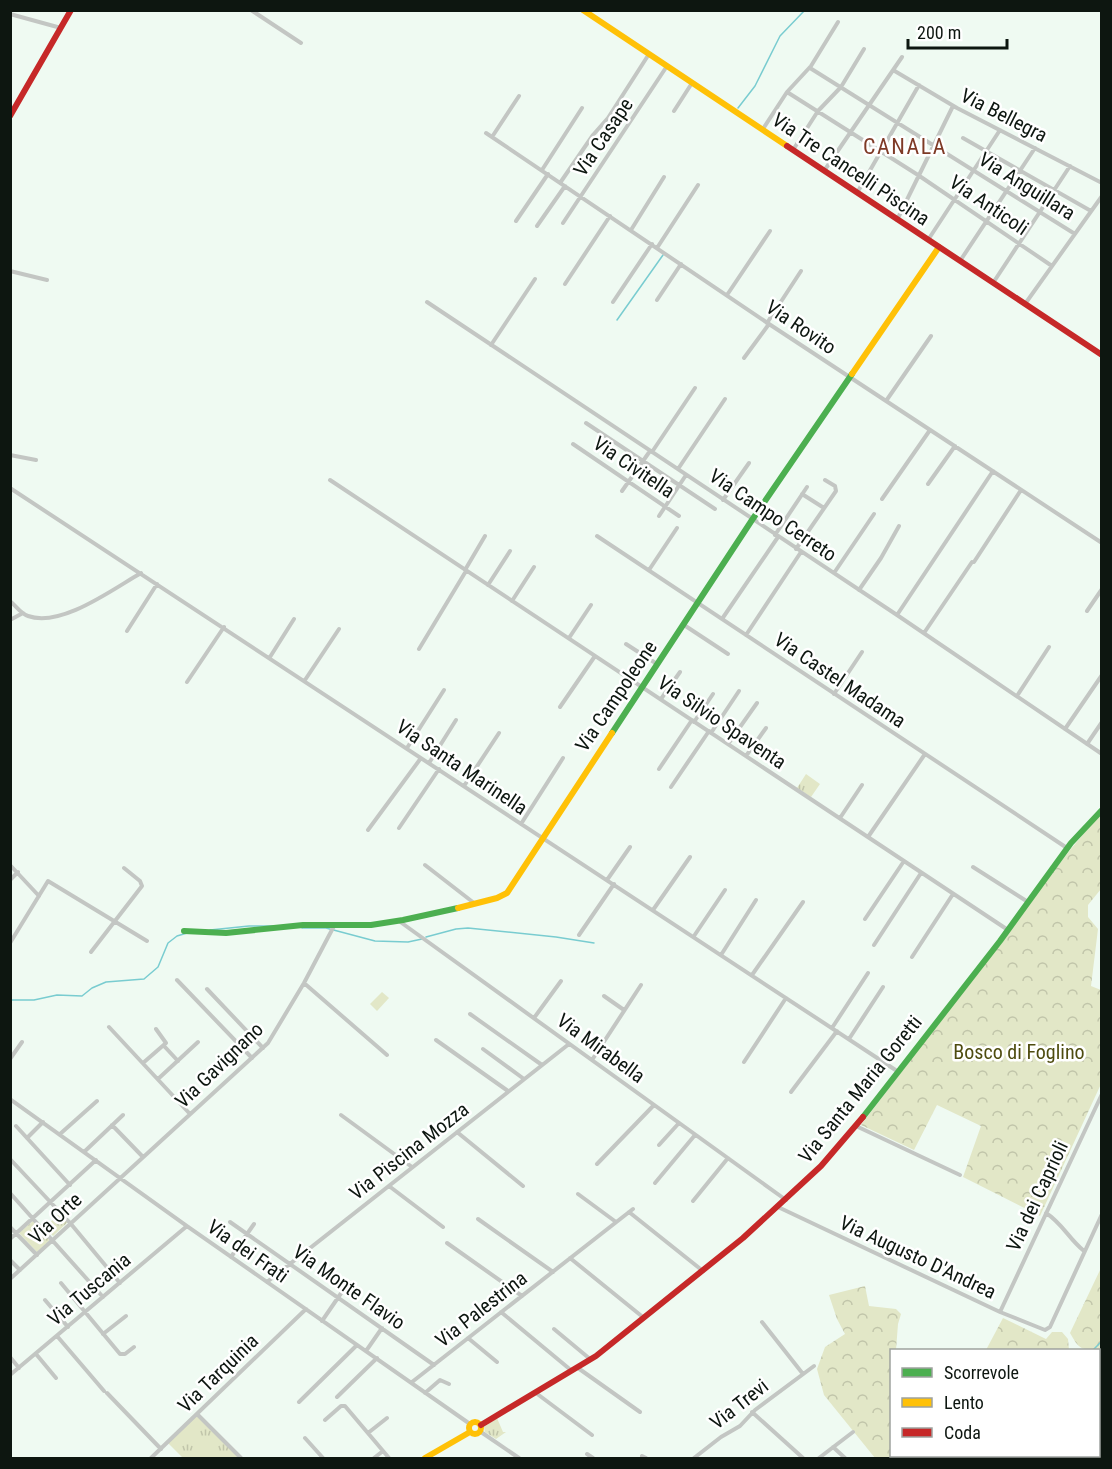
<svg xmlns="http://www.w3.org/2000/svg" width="1112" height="1469" font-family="'Roboto Condensed',sans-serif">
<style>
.grass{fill:url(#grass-tufts)}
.forest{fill:url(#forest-crowns)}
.pitch{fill:#e2e7c7}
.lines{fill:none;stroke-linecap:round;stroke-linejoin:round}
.stream{stroke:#79ccd0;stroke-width:1.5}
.street{stroke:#c3c6c3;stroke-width:4}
.fast{stroke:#4caf50;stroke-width:6}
.slow{stroke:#ffc107;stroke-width:6}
.jam{stroke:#c62828;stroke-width:6}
.labels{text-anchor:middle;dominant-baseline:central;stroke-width:5;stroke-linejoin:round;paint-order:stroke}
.street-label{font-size:20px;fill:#0d1610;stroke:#fff}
.park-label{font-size:20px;fill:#4e4c0f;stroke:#fff}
.quarter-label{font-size:22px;letter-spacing:1.5px;fill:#7e3a26;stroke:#fff}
</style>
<defs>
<pattern id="grass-tufts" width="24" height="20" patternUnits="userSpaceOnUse" patternTransform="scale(1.5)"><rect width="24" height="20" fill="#e2e7c7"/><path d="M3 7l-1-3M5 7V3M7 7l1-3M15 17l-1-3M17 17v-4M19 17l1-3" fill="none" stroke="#c1c5aa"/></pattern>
<pattern id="forest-crowns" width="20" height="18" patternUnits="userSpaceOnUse" patternTransform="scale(1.5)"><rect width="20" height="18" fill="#e2e7c7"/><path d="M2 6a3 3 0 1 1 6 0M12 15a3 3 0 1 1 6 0" fill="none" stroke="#c1c5aa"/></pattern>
</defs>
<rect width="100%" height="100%" fill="#effaf2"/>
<path class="grass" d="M806 774 820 784 811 797 797 788Z
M60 1213 68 1222 53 1236 45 1227Z
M34 1220 51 1239 37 1252 19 1233Z
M197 1415 239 1458H183L168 1443Z
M497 1418 503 1432H506L496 1439 485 1432 484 1427Z"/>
<path class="forest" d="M1101 813V889L1088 905V917L1098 929 1091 986 1101 990V1084L1040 1216 963 1177 981 1126 937 1105 914 1150 861 1125 1070 850Z
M1101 1268V1358L1099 1356 1098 1350C1081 1350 1079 1349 1070 1333Z
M865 1286 869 1306 896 1309 901 1314 898 1324 896 1350H892V1456H934L938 1458H875L824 1395 817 1369 825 1347 845 1334 837 1319 829 1295Z
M1003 1318 1046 1339 1052 1332H1062L1068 1339 1069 1350H986Z
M1101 1361V1458H1079L1076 1456H1098V1364Z
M968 1456H1039V1458H969Z"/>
<path class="pitch" d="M382 992 389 998 377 1011 370 1004Z"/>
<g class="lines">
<path class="stream" d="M738 108 755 86 780 36 805 10
M617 320 663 255
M302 928H326L375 941 408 942 422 939
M210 930 249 926H277
M426 937 456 929 468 928 556 937 594 943
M10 1000H34L57 995 82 996 92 988 106 982 144 979 158 967 168 943 177 936 187 933
M1093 1350 1102 1341"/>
<path class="street" d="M251 10 301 43
M10 14 61 28
M810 68 1075 234
M893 70 957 108 1102 183
M787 92 918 175 1052 266
M674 111 692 83
M763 129 787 92 811 66 838 22
M486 133 769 324 1102 543
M492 137 519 96
M963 138 1091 211
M793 150 818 111 841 87 864 49
M542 170 582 108
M824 171 902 57
M560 183 593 135 608 118 649 54
M857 193 919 85
M897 220 953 106
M516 221 548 174
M563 223 667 66
M537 226 565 186
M631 230 664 177
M928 240 1000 130
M657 248 698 185
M960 261 1035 148
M10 271 47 280
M993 283 1070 166
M565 284 610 216
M727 295 770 231
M657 300 681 264
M427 302 897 615 1102 754
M613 302 652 244
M1025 304 1102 196
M767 323 801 271
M491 345 535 279
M744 358 769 324
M886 401 931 336
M586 423 715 509
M573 444 679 516
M652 452 695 388
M10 455 36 460
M678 469 725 399
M330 480 1008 930
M928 484 955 446
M10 488 897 1071
M622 491 650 451
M802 494 824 508
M882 499 930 430
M723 500 749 463
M659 516 686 475
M775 535 807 487
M597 536 1067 848
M796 549 836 491 835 486 825 480
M974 562 1021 490
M465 570 485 536
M649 570 677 528
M834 573 874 514
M488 585 510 551
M859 590 881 558 899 526
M10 601C16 606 21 614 28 616 61 628 113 589 141 573
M512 601 534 567
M1087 611 1102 589
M897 615 993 471
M722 619 778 537
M10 620 23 613
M684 625 728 654
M127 631 157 584
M924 633 972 562
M746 635 801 552
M569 638 591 605
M626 644 657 664
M419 649 466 571
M270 657 294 619
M305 680 339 629
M187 682 224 627
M834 694 862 652
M1017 696 1049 647
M661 699 680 672
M560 707 595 656
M694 722 713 694
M1065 729 1102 675
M711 733 739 691
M728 744 757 703
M1087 744 1102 722
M407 748 444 690
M746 756 766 728
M429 763 456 720
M659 769 692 720
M464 786 499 733
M671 787 709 731
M840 818 862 785
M521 824 563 758
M399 828 439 769
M368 830 421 758
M868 837 925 754
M10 865 39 896
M425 865 474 903
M973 867 1028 902
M10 880 18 872
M607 880 630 847
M653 910 690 857
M865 919 904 861
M399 921 786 1200
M579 935 614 884
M694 936 725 890
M10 943 48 881 147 941
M874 945 921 873
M91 952 142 886 140 881 124 868
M721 955 756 900
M912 957 953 894
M752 975 803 902
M177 980 252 1058
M304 983 387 1055
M207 989 263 1048
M604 996 624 1010
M470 1014 542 1065
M534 1018 561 981
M109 1027 190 1114
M832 1028 868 973
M849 1039 883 987
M436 1040 508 1091
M165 1047 178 1061
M483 1049 524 1079
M10 1059 22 1042
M592 1060 641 985
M744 1062 786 998
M143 1063 166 1043 156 1029
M158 1079 198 1042
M791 1092 837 1031
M10 1099 187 1226 470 1424
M341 1115 412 1167
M112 1125 143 1157
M16 1126 70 1185
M856 1126 960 1175
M457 1132 523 1186
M60 1134 97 1101
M27 1138 43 1122
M659 1145 679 1123
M84 1152 123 1115
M10 1159 71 1224 120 1283
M597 1164 654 1105
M655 1183 695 1135
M389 1186 443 1227
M10 1193 103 1297
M578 1194 616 1222
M693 1201 728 1158
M778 1207 1000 1312 1045 1330 1050 1327 1102 1214
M629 1212 703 1271
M1046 1213C1062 1223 1069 1239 1084 1251
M478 1219 553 1272
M230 1222 434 1365
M10 1227 37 1255
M10 1239 96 1160
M447 1243 522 1296
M231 1257 254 1224
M570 1258 644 1318
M10 1260 20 1270
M10 1279 268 1043 304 983 334 926
M267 1282 569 1044
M61 1283 120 1354H125L134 1347
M45 1300 68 1327
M501 1312 572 1371
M1000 1312 1102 1094
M322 1321 346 1286
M762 1322 803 1374
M554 1329 590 1359
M103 1334 126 1316
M57 1336 104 1391
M468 1338 497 1362
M366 1351 382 1328
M36 1354 56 1378
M10 1357 19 1368
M578 1368 640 1412
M10 1375 187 1226
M412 1382 633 1209
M107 1393 161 1449
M425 1393 440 1380 449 1384
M536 1393 592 1435
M337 1397 377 1358
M299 1402 357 1345
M752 1412 803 1458
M197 1414 241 1458
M325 1420 341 1406H345L389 1458
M481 1432 519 1458
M368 1433 387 1418
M305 1438 323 1458
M833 1447 845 1458
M587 1454 593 1458
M642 1456 646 1458
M151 1458 306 1309
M374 1458 383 1451
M694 1458 721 1437 740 1426 755 1410 814 1366
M819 1458 853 1432"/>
<path class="fast" d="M612 733 752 520 852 374
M184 931 226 933 303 925H371L403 920 458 908
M863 1117 1000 941 1071 843 1102 810"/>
<path class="slow" d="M583 10 787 146
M852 374 939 247
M458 908 497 898 507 893 612 733
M469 1428a6 6 0 1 1 12 0a6 6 0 1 1-12 0Z
M425 1458 470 1432"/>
<path class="jam" d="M10 116 71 10
M787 146 1102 355
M481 1425 596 1356 743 1238 821 1166 863 1117"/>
</g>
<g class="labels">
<g class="street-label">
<text transform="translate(1004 115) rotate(27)">Via Bellegra</text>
<text transform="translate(603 137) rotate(-56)">Via Casape</text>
<text transform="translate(851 169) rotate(34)">Via Tre Cancelli Piscina</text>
<text transform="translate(1027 186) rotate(32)">Via Anguillara</text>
<text transform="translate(989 205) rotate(34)">Via Anticoli</text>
<text transform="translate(801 327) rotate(34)">Via Rovito</text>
<text transform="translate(634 467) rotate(34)">Via Civitella</text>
<text transform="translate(773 515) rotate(34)">Via Campo Cerreto</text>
<text transform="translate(840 680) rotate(34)">Via Castel Madama</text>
<text transform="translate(616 696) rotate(-56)">Via Campoleone</text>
<text transform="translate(722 722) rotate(34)">Via Silvio Spaventa</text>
<text transform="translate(462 767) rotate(34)">Via Santa Marinella</text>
<text transform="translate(601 1048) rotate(36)">Via Mirabella</text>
<text transform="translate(219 1065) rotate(-44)">Via Gavignano</text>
<text transform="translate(860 1089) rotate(-51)">Via Santa Maria Goretti</text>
<text transform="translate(409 1151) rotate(-38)">Via Piscina Mozza</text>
<text transform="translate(1037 1196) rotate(-65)">Via dei Caprioli</text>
<text transform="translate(55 1218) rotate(-43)">Via Orte</text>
<text transform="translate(248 1251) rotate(35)">Via dei Frati</text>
<text transform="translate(918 1257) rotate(25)">Via Augusto D'Andrea</text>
<text transform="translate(349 1287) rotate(35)">Via Monte Flavio</text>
<text transform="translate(89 1289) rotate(-40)">Via Tuscania</text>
<text transform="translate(481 1309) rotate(-38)">Via Palestrina</text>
<text transform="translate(218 1373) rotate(-44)">Via Tarquinia</text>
<text transform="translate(739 1404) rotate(-38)">Via Trevi</text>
</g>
<g class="park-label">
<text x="1019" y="1052">Bosco di Foglino</text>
</g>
<g class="quarter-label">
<text x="905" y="146">CANALA</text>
</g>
</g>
<rect width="1112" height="1469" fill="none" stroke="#0d1610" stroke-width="24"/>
<rect x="890" y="1349" width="210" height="108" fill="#ffffff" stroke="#9ea29f" stroke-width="1.5"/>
<rect x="902" y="1368" width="30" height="9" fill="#4caf50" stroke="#9ea29f" stroke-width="1.5"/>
<text x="944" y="1379" font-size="18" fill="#0d1610">Scorrevole</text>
<rect x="902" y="1398" width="30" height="9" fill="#ffc107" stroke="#9ea29f" stroke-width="1.5"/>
<text x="944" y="1409" font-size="18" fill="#0d1610">Lento</text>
<rect x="902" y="1428" width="30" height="9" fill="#c62828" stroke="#9ea29f" stroke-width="1.5"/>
<text x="944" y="1439" font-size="18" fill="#0d1610">Coda</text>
<path d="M908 39v9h99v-9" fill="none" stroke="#0d1610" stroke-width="3"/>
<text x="917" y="39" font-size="18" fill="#0d1610" stroke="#ffffff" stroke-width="4.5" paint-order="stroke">200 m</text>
</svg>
